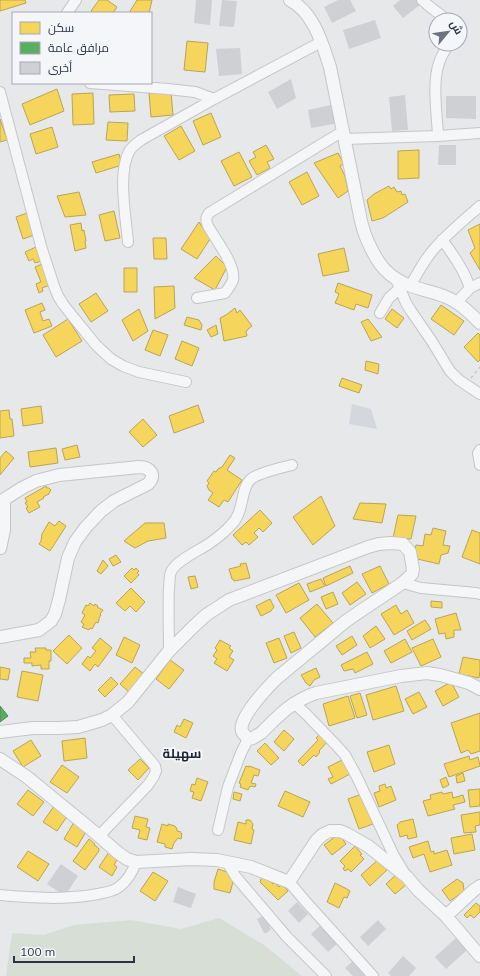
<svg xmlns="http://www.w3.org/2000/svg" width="480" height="976" font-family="Mulish,Cairo,sans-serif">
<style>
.built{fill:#d4d7dd}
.green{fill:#d6ded6}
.homes{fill:#f6d55c;stroke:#b9a555}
.public{fill:#5aae61;stroke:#4c8959}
.building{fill:#ced0d3}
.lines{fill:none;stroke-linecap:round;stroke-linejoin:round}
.minor-casing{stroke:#c4c6c8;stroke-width:12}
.tertiary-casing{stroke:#c4c6c8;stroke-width:14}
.path{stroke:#c5c6ca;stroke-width:1.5;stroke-dasharray:3 3;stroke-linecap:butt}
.minor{stroke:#f5f6f7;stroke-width:10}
.tertiary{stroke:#f5f6f7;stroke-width:12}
.labels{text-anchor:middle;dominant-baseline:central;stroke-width:4;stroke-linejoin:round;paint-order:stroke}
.quarter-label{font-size:13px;font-weight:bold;fill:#1d2536;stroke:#f4f6f9}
</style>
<rect width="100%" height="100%" fill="#e6e8ea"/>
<path class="built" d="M352 404 371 409 377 429 349 424Z"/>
<path class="green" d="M219 918 264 945 302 976H6L12 933 44 935 74 925 131 920 181 929Z"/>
<path class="homes" d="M0 0H25L26 3 0 11Z
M99 0H107L117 7 113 13H94L91 11Z
M137 0H152L149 13H129Z
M187 41 208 43 205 72 184 70Z
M57 89 64 111 30 125 22 104Z
M171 92 173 115 151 117 149 93Z
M93 93 94 124 73 125 72 94Z
M134 94 135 111 110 112 109 95Z
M211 113 221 137 203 145 193 121Z
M0 119 7 140 0 142Z
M108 122 128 123 127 141 106 140Z
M181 126 195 151 179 160 164 136Z
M52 127 58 147 36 154 30 134Z
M266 145 274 159 267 162 270 168 257 175 249 161 256 157 253 152Z
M419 150V178L398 179V151Z
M239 152 252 177 234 186 221 161Z
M338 153 344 164 340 166 345 176 348 191 338 198 314 163Z
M119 154 122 165 96 173 92 162Z
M307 172 319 196 302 205 289 182Z
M389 186 391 189 394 187 397 192 401 191 402 195 405 194 408 202 383 218 372 221 367 200 374 194Z
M79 192 86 215 65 217 57 196Z
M114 211 120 238 105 241 99 215Z
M30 212 37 234 23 239 16 217Z
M199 222 210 239 197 259 181 249Z
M81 223 82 231 84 230 86 241H85L86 248 75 251 70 225Z
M480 224V270L470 253 475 248 468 230Z
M153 238H166L167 259H154Z
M36 247 42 261 35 263 33 259 29 261 25 252Z
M344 248 349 271 323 276 318 254Z
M216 256 227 267 215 290 194 278Z
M44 263 53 284 42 288 43 291 39 293 36 284 41 282 35 267Z
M124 268H137V292H124Z
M338 283 372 295 368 308 356 304 354 310 335 303 339 294 335 292Z
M174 286 175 308 155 319 154 287Z
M96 293 108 311 91 322 79 304Z
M42 303 45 310 40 312 43 321 49 319 52 326 34 333 25 310Z
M441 305 464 321 454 335 431 319Z
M235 308 237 313 240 310 252 326 248 329 246 332 247 336 224 341 220 318 226 315Z
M139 309 148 331 133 341 122 320Z
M392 309 404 318 397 328 385 319Z
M187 317 199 320 202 325 201 330 184 325Z
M68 319 82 341 56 357 43 335Z
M368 319 382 337 371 341 361 322Z
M216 325 218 334 211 337 207 330Z
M153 330 168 335 160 356 145 350Z
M478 333 480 335V360L478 362 464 347Z
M182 341 199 348 192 366 175 359Z
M366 361 379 364 378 374 365 370Z
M342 378 362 385 359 393 339 386Z
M198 405 204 422 174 433 169 416Z
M41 406 43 423 23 426 21 409Z
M9 410 10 419H12L14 436 0 438V411Z
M143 419 157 435 143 447 129 432Z
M77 445 80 457 65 460 62 449Z
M56 448 58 463 30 467 28 452Z
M6 451 14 458 0 475V458Z
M230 455 235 458 227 470 242 480 228 502 224 500 219 507 208 500 213 493 209 490 207 486 209 483 207 481 214 471 216 472 218 469 222 467Z
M46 486 47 488H49L51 490 49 493V494L43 497 44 498 37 502 40 507 29 513 26 508 28 507 25 503 27 502 25 498Z
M321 496 335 526 313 545 293 517Z
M360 503 386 504 382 523 353 519Z
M260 510 272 523 263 532 259 528 254 533 258 537 249 545 246 542 242 545 233 535Z
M398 515 416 516 411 539 393 538Z
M59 521 66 526 50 551 39 544 41 541 42 534 49 522 55 526Z
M145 523H164L166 538 148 541 135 548 124 541Z
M433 528 446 531 443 545 450 546 448 553 441 555 439 564 413 558 416 545 423 546 425 534 431 535Z
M472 530 480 533V564L462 557Z
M116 555 121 562 113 566 109 559Z
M103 560 108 566 101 574 97 571Z
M246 563 250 578 234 581 233 579H232L229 569 241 566 240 564Z
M350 566 353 573 326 586 323 578Z
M380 566 389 584 372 593 362 574Z
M132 568 134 570 136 568 139 571 137 573 139 575 131 583 124 576Z
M195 576 198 587 191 589 188 577Z
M321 579 325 586 310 592 307 584Z
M357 582 366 594 350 605 342 593Z
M299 583 309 600 286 613 276 595Z
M131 588 145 602 136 612 130 606 125 611 116 603Z
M333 592 338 604 326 609 321 597Z
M270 599 274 607 271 611 261 616 256 606Z
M431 601 442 602V608L431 607Z
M90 603 94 606 95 604 98 606 97 607 103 610 100 614 101 615 99 618V620L98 623 96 622 92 629 90 628 89 630 82 627 84 624 81 622 85 615 82 613 86 605 88 606Z
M317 604 333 623 315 637 300 618Z
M396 605 401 614 407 610 414 623 394 635 381 614Z
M456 613 461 630H454V637L446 639 445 633 439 634 435 619Z
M425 620 431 629 412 640 407 631Z
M376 626 385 639 370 648 363 636Z
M294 632 301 648 291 653 284 636Z
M69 635 82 648 67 664 53 651Z
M352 636 357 645 342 655 336 646Z
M124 637 140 645 132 663 116 655Z
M100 638 112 648 98 667 95 664 90 671 82 664 88 656 90 658 96 651 92 648Z
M279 638 287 658 274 663 266 643Z
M405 639 412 652 391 663 384 651Z
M433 639 441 657 421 666 412 648Z
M220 640 231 646 229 648 233 651 229 657 234 660 227 671 214 663 217 659 213 656 217 650 215 648Z
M35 648H46V650H51V661H49V669H41V665L32 666V663H24V658H31L30 652H36Z
M367 652 373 664 355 673 353 669 344 671 341 665Z
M463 657 480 660V671L479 678 459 674Z
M170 660 184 670 169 689 156 679Z
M0 667 10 669 8 680 0 679Z
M135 667 144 674 129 692 120 684Z
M316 668 320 677 314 680 310 686 306 683 301 675Z
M22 671 43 675 38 701 17 697Z
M111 677 118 684 105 697 98 690Z
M451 682 459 697 443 706 435 691Z
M396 686 404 711 373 720 366 695Z
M419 692 427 707 413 714 405 699Z
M360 693 367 715 357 718 350 696Z
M348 696 355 718 329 726 323 704Z
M480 713V751L471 754 468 750 461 753 451 723Z
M184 719 193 723 186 738 174 732 177 725 180 727Z
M284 730 294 739 284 751 274 742Z
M321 733 327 742 319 751 320 752 316 757 314 755 303 766 298 761 318 740 316 738Z
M85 738 87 758 64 761 62 741Z
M31 740 41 756 23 767 13 751Z
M265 743 279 758 271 765 257 751Z
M389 745 395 764 374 772 367 752Z
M469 756 470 760 478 757 480 766 449 777 444 764Z
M140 759 149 768 138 780 128 770Z
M342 760 350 774 331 784 328 779 333 777 328 767Z
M62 765 79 777 67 793 50 782Z
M246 766 249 767V766L260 770 258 776 254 775 251 783 256 784 255 787 250 786 248 790 240 787 241 784 239 783Z
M463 773 465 781 457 783 456 776Z
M446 777 449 785 443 788 440 780Z
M197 778 208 782 201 801 192 798 194 792 190 791 192 784 195 785Z
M385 784 386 788 391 786 396 800 379 807 374 793 380 791 379 786Z
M480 789V806L470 807 468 790Z
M28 790 44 802 33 816 17 804Z
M285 791 310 802 303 817 278 806Z
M234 792 242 794 240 801 233 799Z
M442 792 443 794 452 792 453 798 463 795 465 802 453 805 455 809 428 816 423 801 431 799 430 795Z
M362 794 373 824 359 829 348 799Z
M54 806 68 815 57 831 43 822Z
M480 812V825L475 826 476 832 464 833 461 815Z
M135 816 148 819 146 827 150 828 147 840 138 838 140 830 132 828Z
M413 819 417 837 408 839 407 835 400 837 397 825 400 822Z
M246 820H250L253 824 252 829 254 830 251 844 234 840 238 822 246 824Z
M74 822 87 830 77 847 64 839Z
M162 824 168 826V824L175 826 177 829V831L181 832V833L182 834 181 839 178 838 174 843 172 849 165 847V844L157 842Z
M339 834 346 844 332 855 324 845Z
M472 834 475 850 454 854 451 838Z
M89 839 95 844 94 845 96 846 99 849V851L85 870 73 861Z
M428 841 431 852 434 851V854L447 850 452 865 430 872 424 854 413 858 409 847Z
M355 846 362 854 360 855 364 859 351 872 348 869 345 871 343 869 345 866 340 861Z
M28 851 49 864 38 881 17 867Z
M109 852 118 858 114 865 117 867 112 876 99 867Z
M379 859 388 869 370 886 361 875Z
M218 869 227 872 230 874 229 877 234 878 230 893 214 889V882Z
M153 872 168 881 155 901 140 891Z
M398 873 407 884 395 894 386 884Z
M263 878H265L267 880 268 879 273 884 275 883 279 887 282 884 288 891 278 900 260 882 261 879Z
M457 879 463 883 464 891 450 901 442 890Z
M335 883 347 889 350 891 347 898 344 897 339 908 327 902Z
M476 903 480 906V912L474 918 470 915 467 918 464 915Z"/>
<path class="public" d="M0 706 8 716 0 722Z"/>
<path class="building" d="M196 0H212L210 25 194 23Z
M222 0 237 1 234 27 219 26Z
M338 0H350L356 11 332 23 324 7Z
M400 0H417L421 4 403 18 393 6Z
M375 20 381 38 349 49 343 30Z
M240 48 242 74 219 76 216 49Z
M291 79 296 98 277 109 268 92Z
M405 95 408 130 392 131 389 97Z
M446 96H476V119L446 118Z
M335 104 339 123 311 128 308 110Z
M439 145H456V165H438Z
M61 864 78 876 65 896 47 884Z
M178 887 196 894 191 908 173 902Z
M297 902 308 914 299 923 288 911Z
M264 915 272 924 269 926 271 929 267 933H264L257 919Z
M378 920 386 929 368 946 360 937Z
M323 923 340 941 328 952 311 934Z
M456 938 467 950 446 969 435 957Z
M403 956 416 968 409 976H391L388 973Z
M355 959 371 976H353L345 968Z"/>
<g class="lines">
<g class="minor-casing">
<path id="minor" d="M422 0 429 6 447 20
M67 13 76 0
M90 83 168 89 195 92 214 99
M0 92 41 246 54 286 58 296 63 304 70 313 96 345 111 359 123 366 139 372 186 382
M438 136C437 114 432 83 439 63 441 56 445 50 449 44
M344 139 438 136 480 133
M442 240C454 255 464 270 470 288
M128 242C126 218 117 171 130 150 133 146 137 143 141 140L214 99 321 42
M396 279 406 303 411 311 431 340 450 371 459 380 480 394
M410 286C418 273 424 260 434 249 448 233 464 220 480 206
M197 298 225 293C228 289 231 285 233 280 236 265 215 239 208 226 206 221 205 218 209 213L343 131
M456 303 470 288 480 283
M380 313 389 298 400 288
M480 450 478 453 480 465
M1 549 5 530V498
M403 583 421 588 476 593 480 594
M169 651C169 630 168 608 169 587 170 582 169 576 171 572 175 561 200 550 210 543 217 538 225 532 231 525 245 512 240 488 251 479 260 472 281 468 292 465
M294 703 306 714 335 744 345 755 356 775 394 856 405 874
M218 830 228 787 241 753 248 739
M99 836 148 785 154 776 156 771 155 766 112 715
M227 862 236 877 287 937 326 976
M289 882 307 903 373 976
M0 895C33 898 66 900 98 894 105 892 113 892 119 887 127 881 133 871 136 862"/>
</g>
<g class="tertiary-casing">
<path id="tertiary" d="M290 0C314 13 322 43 330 67L361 221C363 229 365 236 369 244 378 264 388 278 411 286 422 290 434 292 446 297 459 302 470 313 480 323
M0 502 22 488 36 481 59 475 139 467C150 467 157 475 148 484L114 501 101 511 86 527 75 542 68 558 59 600 55 614 51 621 39 630 0 637
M0 732 33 728H59L78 727 102 720 112 715 128 702 169 651 194 626 206 615 229 600 368 547 379 544 391 543 403 544 410 552 413 569 412 574 407 579 401 584 365 608 346 621 277 678C268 687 238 718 242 731 243 734 246 736 248 739L253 738 261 733C278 716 292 701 316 693L401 676 427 673 440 675 469 683 480 689
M0 759 27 777 99 836 117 852 127 859 136 862 191 859 217 860 251 867 289 882 316 841 322 835 330 831H340L347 834 368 846 393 866 407 877 418 890 446 916
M480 886 474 890 446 916 480 956"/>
</g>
<path class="path" d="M471 378 480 367"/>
<use href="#minor" class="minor"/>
<use href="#tertiary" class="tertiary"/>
</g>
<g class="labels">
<g class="quarter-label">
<text x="182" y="753">سهيلة</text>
</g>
</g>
<rect x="12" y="12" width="140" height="72" fill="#f4f6f9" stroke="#a4a8b1"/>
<rect x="20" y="22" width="20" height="12" fill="#f6d55c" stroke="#a4a8b1"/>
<text x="48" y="32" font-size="12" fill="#2b3445">سكن</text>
<rect x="20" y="42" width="20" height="12" fill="#5aae61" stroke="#a4a8b1"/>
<text x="48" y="52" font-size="12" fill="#2b3445">مرافق عامة</text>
<rect x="20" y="62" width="20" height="12" fill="#ced0d3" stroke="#a4a8b1"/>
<text x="48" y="72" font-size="12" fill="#2b3445">أخرى</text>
<g transform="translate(448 32) rotate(61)"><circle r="19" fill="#f4f6f9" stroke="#a4a8b1"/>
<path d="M0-3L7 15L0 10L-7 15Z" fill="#6c737f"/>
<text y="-6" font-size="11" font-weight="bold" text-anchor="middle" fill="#2b3445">ش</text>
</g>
<path d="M14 956v6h120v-6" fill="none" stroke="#2b3445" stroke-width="2"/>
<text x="20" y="956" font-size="12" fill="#2b3445" stroke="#f4f6f9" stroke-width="3" paint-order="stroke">100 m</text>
</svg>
